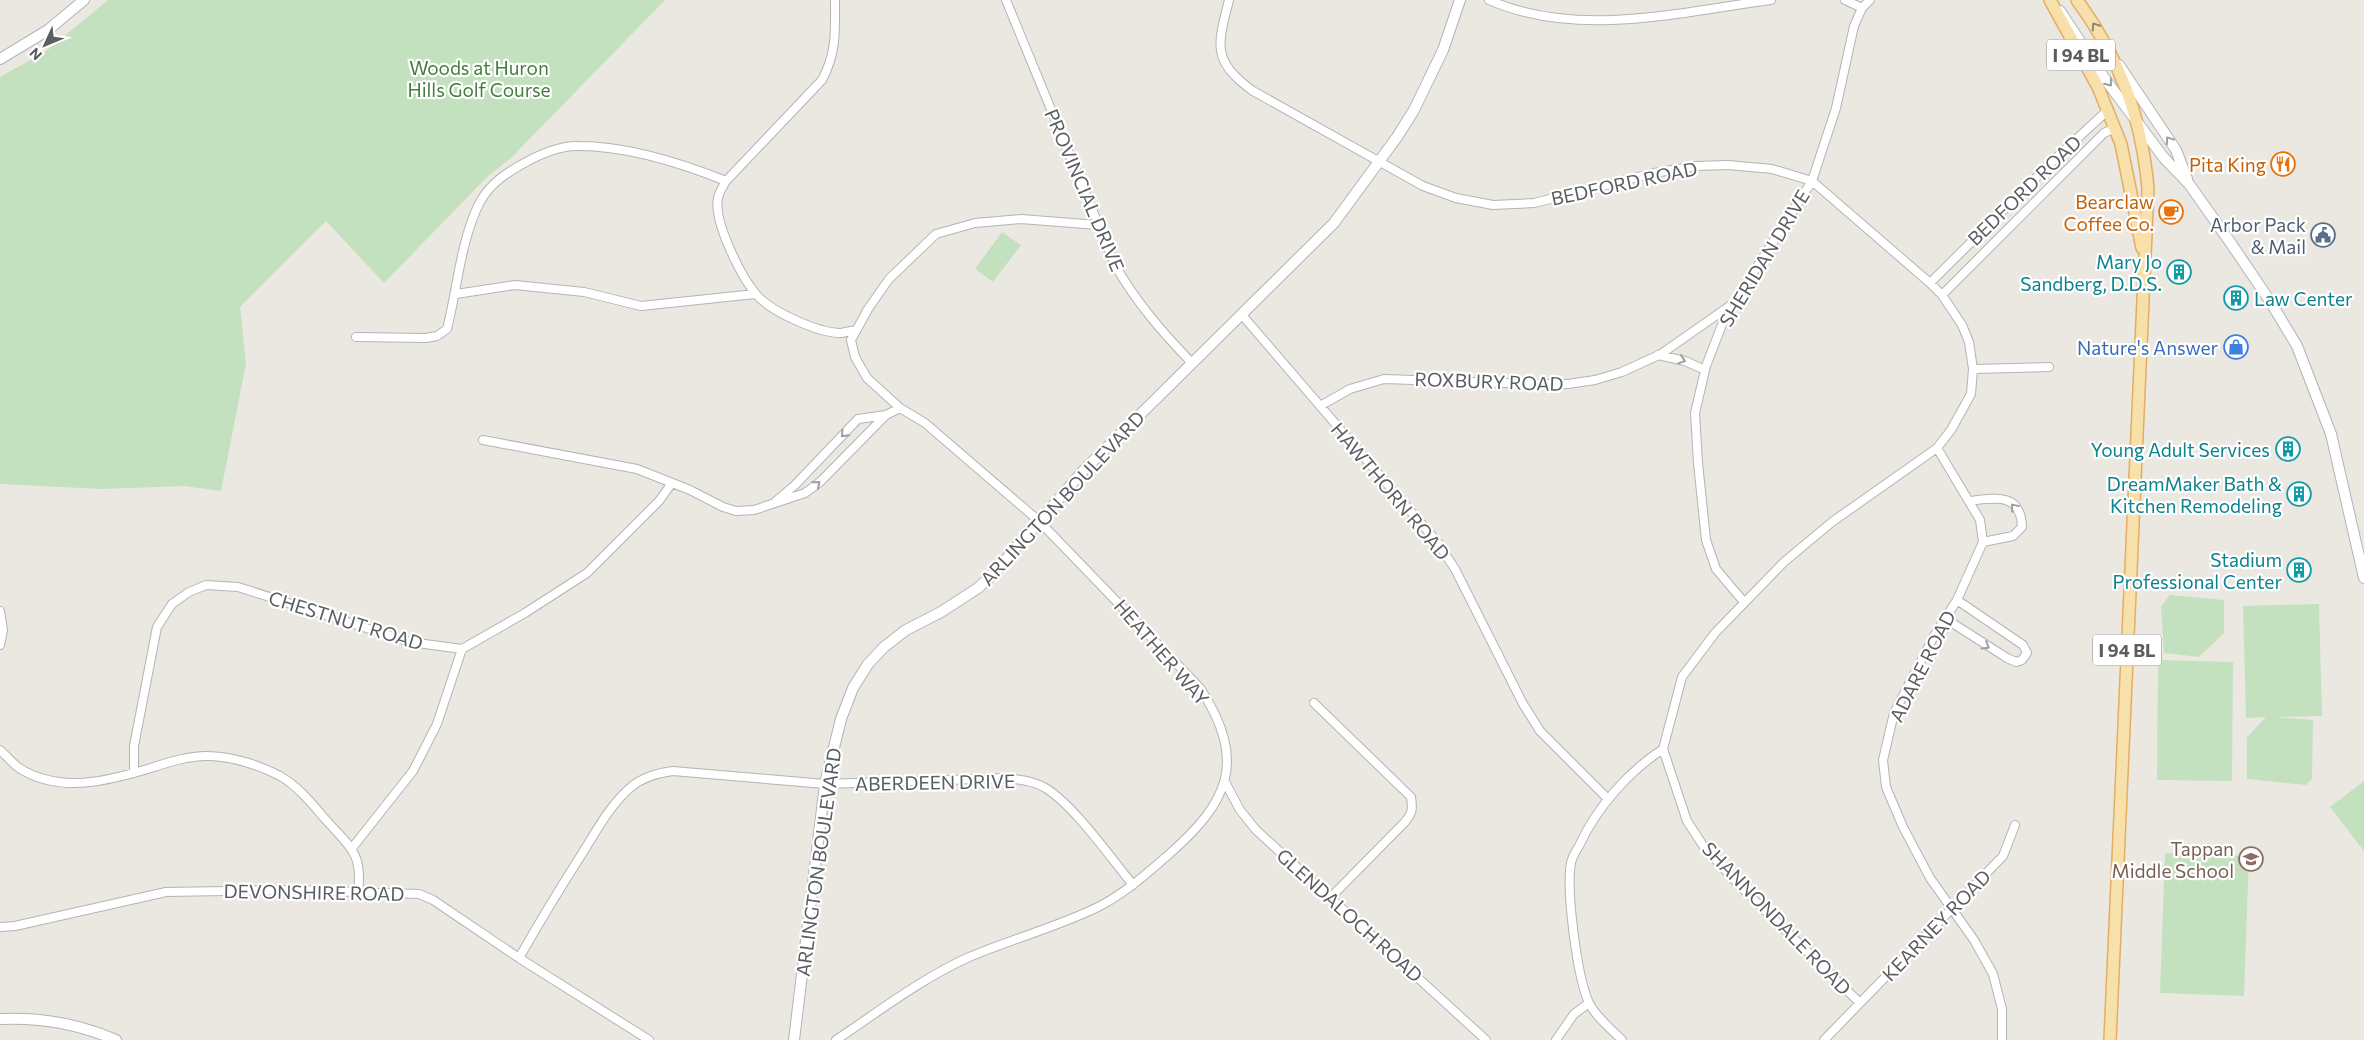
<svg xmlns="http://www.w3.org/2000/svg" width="2364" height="1040" font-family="Commissioner,sans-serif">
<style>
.green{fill:#c4e1bf}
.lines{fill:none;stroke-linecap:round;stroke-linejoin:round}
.street-casing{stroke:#b2b4b8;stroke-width:10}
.secondary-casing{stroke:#b1b5b8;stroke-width:12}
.primary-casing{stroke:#e3ae62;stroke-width:14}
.street{stroke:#fff;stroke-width:8}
.secondary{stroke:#fff;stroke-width:10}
.primary{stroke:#f7e0aa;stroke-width:11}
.oneway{stroke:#898577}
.oneway2{stroke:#9c9ea0}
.labels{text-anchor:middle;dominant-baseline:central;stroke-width:4.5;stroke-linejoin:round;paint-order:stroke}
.shield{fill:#fff;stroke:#8c8e90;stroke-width:1}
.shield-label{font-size:18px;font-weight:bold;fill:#5a5e61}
.park-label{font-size:19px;fill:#417e3b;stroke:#fff}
.food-label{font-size:19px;fill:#c56008;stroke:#fff;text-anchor:end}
.street-label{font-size:19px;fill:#5a5e61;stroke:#fff}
.service-label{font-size:19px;fill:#4e5e75;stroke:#fff;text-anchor:end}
.culture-label{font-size:19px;fill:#0d838f;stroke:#fff;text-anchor:end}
.shop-label{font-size:19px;fill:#366cbe;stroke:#fff;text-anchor:end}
.education-label{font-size:19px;fill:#785e54;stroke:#fff;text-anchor:end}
</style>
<rect width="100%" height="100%" fill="#ebe8e1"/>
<path class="green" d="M108 0H665L511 158 487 177 384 283 326 221 240 307 246 364 221 491 184 486 101 489 0 484V77L46 51Z
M1002 232 1021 245 993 282 975 269Z
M2170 595 2224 600V633L2199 657 2164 653 2161 606Z
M2319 604 2322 716 2276 717 2313 720 2312 779 2306 785 2247 779V737L2266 717 2246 718 2243 606Z
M2158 660 2233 662 2232 781 2157 780Z
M2364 781V851L2330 807Z
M2165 853 2249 856 2244 996 2160 993Z"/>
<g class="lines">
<g class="street-casing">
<path id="street" d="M835 0C835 31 837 52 822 80L726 181C723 186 719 193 718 198 713 221 741 276 755 293 769 311 818 333 841 333 846 332 851 331 856 330
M1006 0 1115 265C1136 302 1162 332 1192 363
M1229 0C1217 46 1212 61 1253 91L1423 186 1456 198 1493 205 1534 203 1654 173 1696 166 1728 165 1772 169 1812 181 1930 283 1942 295 1962 325 1969 342 1973 369 1971 394 1951 430 1937 448 1832 522 1784 562 1715 633 1682 677 1663 749C1628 772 1597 807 1579 846 1576 851 1572 857 1571 863 1566 890 1577 977 1589 1003 1596 1017 1611 1029 1622 1040
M1489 0C1578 39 1679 12 1771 0
M1845 0 1862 8
M1930 283 2054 160 2108 110
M456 294 515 285 584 292 641 306 755 294
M1942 295 2104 133 2115 128
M1242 315 1438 543 1455 569 1523 704 1540 731 1608 799
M356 337 426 338 437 336 447 329C457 290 460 246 477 208 486 188 500 177 519 166 536 156 558 145 579 146 628 146 681 163 726 181
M1658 355 1685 361 1705 370
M1973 369 2049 367
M1320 406 1350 389 1384 379 1531 384H1568L1595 380 1622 372 1661 354 1731 305
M483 440 637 469 690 490 723 507 736 511 754 510 805 493 820 482 886 415
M1937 448 1980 520 1983 542 1957 600 1934 636 1894 713 1883 760 1886 787 1903 827 1930 878 1974 940 1993 974 2002 1009V1040
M776 501 795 485 858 419 886 415 900 408
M1969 501C1994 498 2021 492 2022 527L2013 536 1983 542
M1744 602 1716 569 1706 540 1698 463 1695 413 1706 366 1725 317 1812 181 1836 108 1854 26 1862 8 1870 0
M0 611 3 630 0 645
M1946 619 2007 658 2016 662 2022 660 2027 653 2023 645 1957 600
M1314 703 1411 797C1413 810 1412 814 1404 823L1330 898
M1663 749 1687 821 1704 847 1743 889 1860 1003
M0 750C6 755 12 763 19 768 60 794 108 781 151 768 169 762 188 756 207 756 231 756 259 765 280 776 298 786 313 805 326 820 350 847 363 853 358 892
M134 773V746L157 627 172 604 189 592 206 585 238 587 410 642 462 649 525 613 587 573 659 501 672 483
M1225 782 1240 810 1256 830 1486 1040
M352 848 413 771 437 724 462 649
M0 927 15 926 166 892 296 890 419 894 433 900 519 958 649 1040
M519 958C540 921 562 885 585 849 598 828 611 804 631 787 643 777 657 773 673 771L825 784 1006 778C1021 780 1035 781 1047 789 1075 807 1111 858 1133 885
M836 1040C878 1012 921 979 967 958 1011 939 1058 927 1100 906 1125 893 1146 874 1167 856 1229 802 1248 762 1200 688L1039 521 925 423 900 408 867 378 855 357 851 340 868 309 889 279 936 234 975 223 1021 219 1098 225
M1556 1040 1574 1014 1589 1003
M1824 1040 2003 856 2015 825"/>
</g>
<g class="secondary-casing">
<path id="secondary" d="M2060 11 2105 79 2164 158 2189 184 2230 242 2270 301 2297 346 2331 434 2364 578
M0 59 48 30 84 0
M2119 65 2176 150 2187 179
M0 1019C40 1017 79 1024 116 1040
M794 1040 825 784 841 719 853 688 868 664 884 647 906 630 941 612 978 588 995 572 1084 470 1334 223 1397 137 1414 110 1443 50 1460 0"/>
</g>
<g class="primary-casing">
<path id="primary" d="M2050 0 2098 87 2121 144 2142 248
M2077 0C2120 59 2141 115 2148 188L2110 1040"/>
</g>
<use href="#street" class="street"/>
<use href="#secondary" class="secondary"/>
<use href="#primary" class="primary"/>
</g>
<defs><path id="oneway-chevron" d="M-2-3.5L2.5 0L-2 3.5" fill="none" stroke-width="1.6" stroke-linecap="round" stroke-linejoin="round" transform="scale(1.25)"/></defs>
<use class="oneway" href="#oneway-chevron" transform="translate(2095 26) rotate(-123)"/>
<g class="oneway2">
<use href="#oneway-chevron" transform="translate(2109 83) rotate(52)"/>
<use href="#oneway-chevron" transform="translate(2169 140) rotate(-124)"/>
<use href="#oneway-chevron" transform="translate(1682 360) rotate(18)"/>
<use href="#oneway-chevron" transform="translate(844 434) rotate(133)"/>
<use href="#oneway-chevron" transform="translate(817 484) rotate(-40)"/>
<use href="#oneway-chevron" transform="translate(2014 507) rotate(-130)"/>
<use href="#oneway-chevron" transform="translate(1986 646) rotate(32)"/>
</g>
<defs>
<g id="restaurant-ring" transform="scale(1.25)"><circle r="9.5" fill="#fff" stroke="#e8710a" stroke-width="1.5"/><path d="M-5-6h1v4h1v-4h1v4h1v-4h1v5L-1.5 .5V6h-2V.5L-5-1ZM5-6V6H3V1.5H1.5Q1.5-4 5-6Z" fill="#e8710a"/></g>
<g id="cafe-ring" transform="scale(1.25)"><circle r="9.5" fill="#fff" stroke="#e8710a" stroke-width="1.5"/><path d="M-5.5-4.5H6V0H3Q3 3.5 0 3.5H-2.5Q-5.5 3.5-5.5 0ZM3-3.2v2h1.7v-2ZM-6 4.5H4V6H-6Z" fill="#e8710a"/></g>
<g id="civic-ring" transform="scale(1.25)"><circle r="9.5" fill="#fff" stroke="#5c6f8a" stroke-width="1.5"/><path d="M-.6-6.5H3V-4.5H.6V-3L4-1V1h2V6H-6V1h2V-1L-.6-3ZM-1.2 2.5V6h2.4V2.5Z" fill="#5c6f8a"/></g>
<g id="building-ring" transform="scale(1.25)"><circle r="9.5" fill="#fff" stroke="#0f9aa8" stroke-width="1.5"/><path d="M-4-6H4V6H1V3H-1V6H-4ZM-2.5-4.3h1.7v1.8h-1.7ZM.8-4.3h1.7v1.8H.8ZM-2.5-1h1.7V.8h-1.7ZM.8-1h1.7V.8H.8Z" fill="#0f9aa8"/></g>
<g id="shop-ring" transform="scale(1.25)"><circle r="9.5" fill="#fff" stroke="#3f7fe0" stroke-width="1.5"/><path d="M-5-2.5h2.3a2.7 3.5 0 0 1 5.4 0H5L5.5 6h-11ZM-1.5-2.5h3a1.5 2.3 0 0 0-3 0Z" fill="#3f7fe0"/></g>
<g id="school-ring" transform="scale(1.25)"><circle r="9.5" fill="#fff" stroke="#8d6e63" stroke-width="1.5"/><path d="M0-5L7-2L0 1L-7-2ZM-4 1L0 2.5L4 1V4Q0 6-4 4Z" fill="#8d6e63"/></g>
</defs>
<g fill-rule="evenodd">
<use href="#restaurant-ring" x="2283" y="164"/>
<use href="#cafe-ring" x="2171" y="212"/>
<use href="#civic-ring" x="2323" y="235"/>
<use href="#building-ring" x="2179" y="272"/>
<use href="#building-ring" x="2236" y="298"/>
<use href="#shop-ring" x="2236" y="347"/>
<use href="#building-ring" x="2288" y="449"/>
<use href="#building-ring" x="2299" y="494"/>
<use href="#building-ring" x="2299" y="570"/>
<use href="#school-ring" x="2251" y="859"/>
</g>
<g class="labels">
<g class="shield">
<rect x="2047" y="39.5" width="68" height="31" rx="4"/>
<rect x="2093" y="634.5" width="68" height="31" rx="4"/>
</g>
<g class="shield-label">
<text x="2081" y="55">I 94 BL</text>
<text x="2127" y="650">I 94 BL</text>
</g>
<g class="park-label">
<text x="479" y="67">Woods at Huron<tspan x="479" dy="22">Hills Golf Course</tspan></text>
</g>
<g class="food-label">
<text x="2266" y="164">Pita King</text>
<text x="2154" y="201">Bearclaw<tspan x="2154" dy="22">Coffee Co.</tspan></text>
</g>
<g class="street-label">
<text transform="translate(1624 183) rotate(-12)">BEDFORD ROAD</text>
<text transform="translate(1085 190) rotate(67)">PROVINCIAL DRIVE</text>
<text transform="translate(2024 190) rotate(-44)">BEDFORD ROAD</text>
<text transform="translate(1764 258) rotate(-59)">SHERIDAN DRIVE</text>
<text transform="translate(1489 381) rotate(2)">ROXBURY ROAD</text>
<text transform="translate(1391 491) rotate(50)">HAWTHORN ROAD</text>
<text transform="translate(1062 498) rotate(-47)">ARLINGTON BOULEVARD</text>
<text transform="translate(346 620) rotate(17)">CHESTNUT ROAD</text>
<text transform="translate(1162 652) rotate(49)">HEATHER WAY</text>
<text transform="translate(1922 666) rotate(-63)">ADARE ROAD</text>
<text transform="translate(935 782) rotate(-1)">ABERDEEN DRIVE</text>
<text transform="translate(818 862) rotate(-82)">ARLINGTON BOULEVARD</text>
<text transform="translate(314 892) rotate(1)">DEVONSHIRE ROAD</text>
<text transform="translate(1350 915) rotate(42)">GLENDALOCH ROAD</text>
<text transform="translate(1777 918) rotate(46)">SHANNONDALE ROAD</text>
<text transform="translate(1936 925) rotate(-46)">KEARNEY ROAD</text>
</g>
<g class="service-label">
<text x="2306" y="224">Arbor Pack<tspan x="2306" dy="22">&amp; Mail</tspan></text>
</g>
<g class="culture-label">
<text x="2162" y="261">Mary Jo<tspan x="2162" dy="22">Sandberg, D.D.S.</tspan></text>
<text x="2254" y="298" text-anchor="start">Law Center</text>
<text x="2270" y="449">Young Adult Services</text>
<text x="2282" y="483">DreamMaker Bath &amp;<tspan x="2282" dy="22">Kitchen Remodeling</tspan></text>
<text x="2282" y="559">Stadium<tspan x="2282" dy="22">Professional Center</tspan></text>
</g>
<g class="shop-label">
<text x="2218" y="347">Nature's Answer</text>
</g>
<g class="education-label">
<text x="2234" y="848">Tappan<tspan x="2234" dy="22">Middle School</tspan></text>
</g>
</g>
<g transform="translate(45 45) rotate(226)" stroke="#ffffff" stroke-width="4" paint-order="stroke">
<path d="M0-4L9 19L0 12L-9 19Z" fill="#5a5e61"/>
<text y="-8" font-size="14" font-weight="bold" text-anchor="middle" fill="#5a5e61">N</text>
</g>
</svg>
